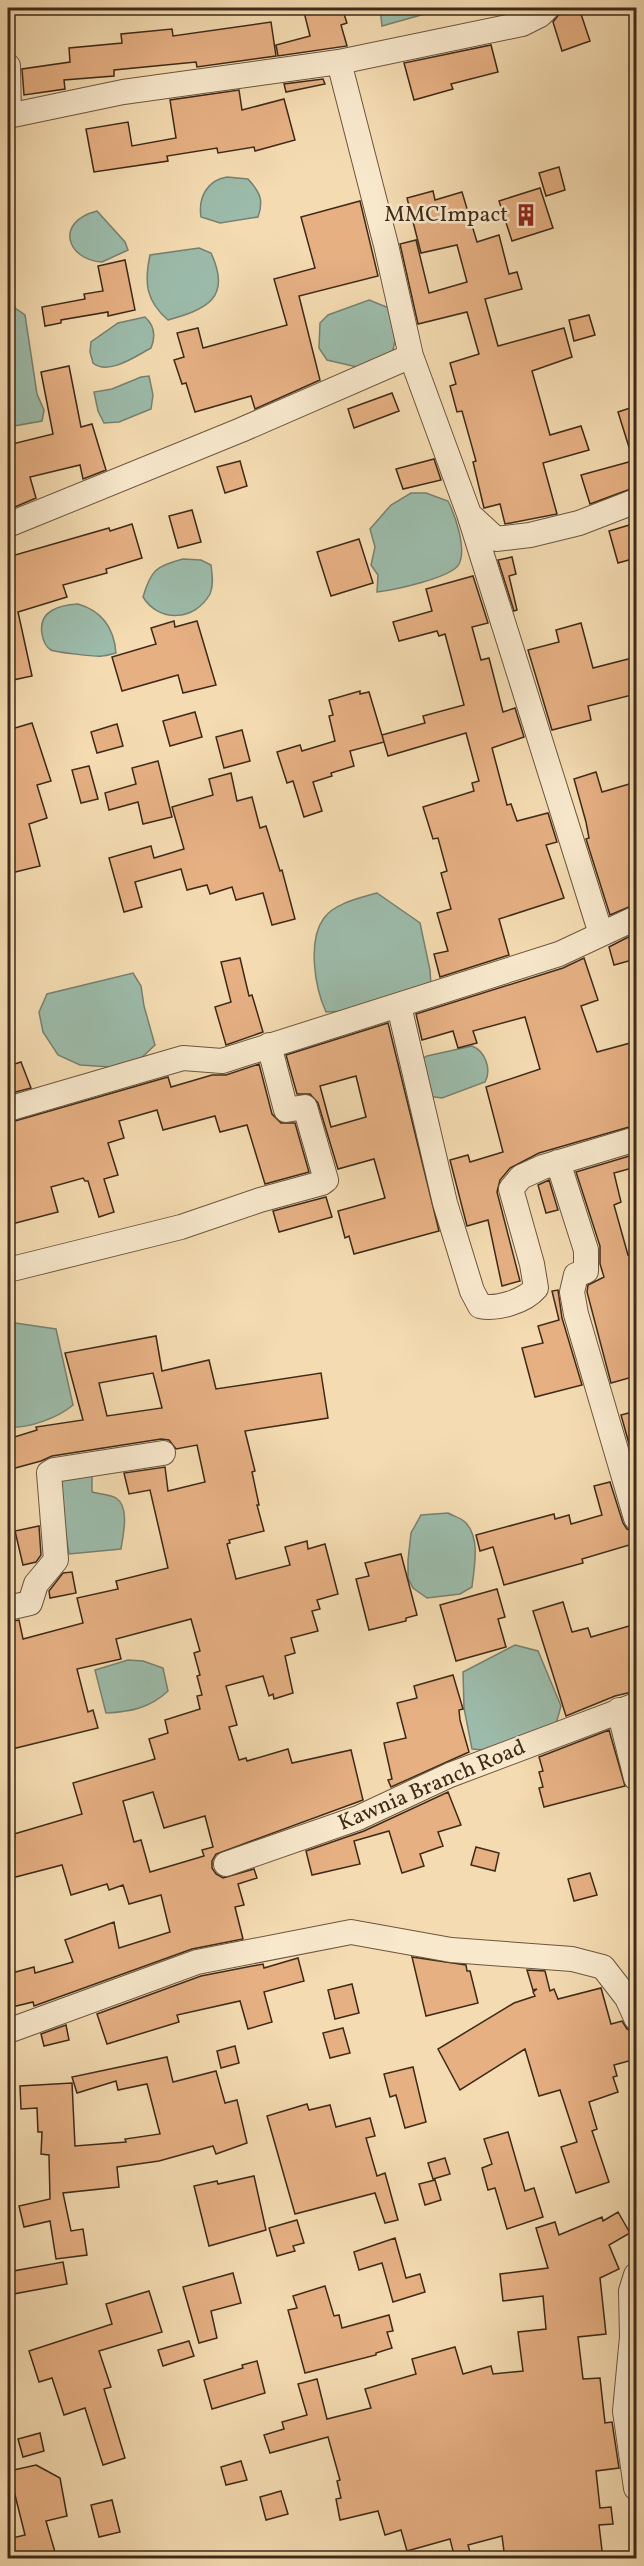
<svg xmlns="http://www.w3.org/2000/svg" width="644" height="2566" font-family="Vollkorn,serif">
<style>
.water{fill:#9cbbaa;stroke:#768170;stroke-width:1.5}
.building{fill:#e6b083;stroke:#3e2a18;stroke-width:1.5;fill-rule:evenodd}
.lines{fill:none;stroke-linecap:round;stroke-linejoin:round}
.street-casing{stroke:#6c563e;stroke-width:26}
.street{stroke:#f8e8cc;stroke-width:24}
.labels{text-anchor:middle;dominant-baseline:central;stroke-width:5;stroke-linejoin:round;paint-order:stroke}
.poi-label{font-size:22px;fill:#3e2a18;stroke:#f8e8cc;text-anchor:end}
.street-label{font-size:22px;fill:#3e2a18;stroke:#f8e8cc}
</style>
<rect width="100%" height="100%" fill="#f4dbb1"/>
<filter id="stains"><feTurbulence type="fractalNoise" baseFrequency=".00333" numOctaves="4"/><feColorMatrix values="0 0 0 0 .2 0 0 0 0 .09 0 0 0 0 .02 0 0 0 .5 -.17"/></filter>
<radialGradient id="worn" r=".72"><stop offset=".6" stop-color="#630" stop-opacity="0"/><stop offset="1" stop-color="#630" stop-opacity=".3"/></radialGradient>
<path class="water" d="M380 8H446L382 26Z
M227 177 248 179C260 192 264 200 258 217L220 223 201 217C198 198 207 180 227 177Z
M97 211 125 242 128 250 102 262C67 260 54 222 97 211Z
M199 248 211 253C232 298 207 309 168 320 146 301 144 283 150 255Z
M369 300 394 310 398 326 393 350 385 357 357 367 327 360 319 348 320 323 328 315Z
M12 306 25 315 37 394 44 410 42 421 8 427V307Z
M145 317C155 326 156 336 151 348 136 356 108 376 93 363L90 352 91 342 118 323Z
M149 376 153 395 151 409 119 422 104 423 98 411 94 392 112 389 141 377Z
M411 493H426L448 501C455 515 467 549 459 564 452 578 393 590 377 592L378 575 371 565 375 547 370 529 391 505Z
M183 559 201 560 211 565C212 574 214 585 210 594 195 621 159 623 143 597 151 570 156 566 183 559Z
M78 604C102 611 114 628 116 653 112 654 106 656 102 656 96 657 55 652 51 650 46 647 43 640 42 634 38 611 59 605 78 604Z
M377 893 420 923 430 970 431 986 344 1011 326 1012C315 988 307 941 324 918 335 903 360 898 377 893Z
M133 973 141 986 144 1006 155 1045 139 1060 112 1067 80 1065 58 1055 43 1032 39 1012 47 994Z
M472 1046C485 1051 492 1069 485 1082L442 1098 427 1096 418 1061 427 1056Z
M8 1322 56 1329 73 1405C58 1418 27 1429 8 1427Z
M92 1468V1492C99 1494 110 1494 116 1498 130 1507 123 1535 121 1549L69 1554 56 1471Z
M448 1513C453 1516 461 1518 465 1522 481 1538 474 1567 472 1587L460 1594 427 1598 413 1588 408 1578V1560L411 1533 421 1515Z
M515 1645 538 1651 561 1706 554 1731 509 1752 472 1749 464 1708 463 1672Z
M128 1660 143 1661 163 1668 168 1691C150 1708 130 1712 106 1713L95 1670Z"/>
<path class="building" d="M303 8H342L347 23 341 25 347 46 278 56 276 45 310 36Z
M579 8 590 41 562 51 553 22 560 13Z
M271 22 276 56 197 67 196 62 114 70V76L64 80 65 89 24 95 22 69 70 62 69 48 122 43 121 34 172 29 173 36Z
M491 45 498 72 451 84 453 89 414 100 404 63Z
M323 79 325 84 286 92 284 84Z
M239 90 242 110 284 99 295 140 255 151 254 147 218 153 217 148 167 156 168 161 94 172 86 129 128 122 132 146 176 138 170 100Z
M559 167 565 190 546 196 539 173Z
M540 188 553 228 512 241 499 201Z
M433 191 435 200 462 192 477 242 499 235 509 274 517 272 522 289 485 299 498 346 564 328 572 357 532 371 550 435 581 426 589 450 543 463 557 514 505 524 500 504 484 508 473 462 476 461 462 411 457 412 450 386 456 384 450 363 479 354 467 312 418 324 400 244 416 240 429 293 467 282 457 245 421 253 407 198Z
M360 201 378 276 299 296 320 380 255 409 251 396 195 412 186 383 182 384 174 360 184 357 177 333 198 328 203 348 287 325 274 279 315 268 301 217Z
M125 260 135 310 108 316V312L61 320V323L45 326 42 307 85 299 84 294 103 291 98 266Z
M589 315 595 335 574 341 569 320Z
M69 366 81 427 92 424 106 470 83 479 80 465 30 477 36 498 8 510V445L53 434 41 372Z
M392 393 399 411 354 428 348 409Z
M636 406V460H633L618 412Z
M434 459 441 480 403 489 396 469Z
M636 460V487L590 504 581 475Z
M240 461 247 486 225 493 217 467Z
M192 510 201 542 178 548 169 516Z
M636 523V558L618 563 609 531Z
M132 524 142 558 106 569 107 573 63 585 67 597 18 612 32 676 13 680 8 659V557L109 528 110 531Z
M359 539 373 583 331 596 317 552Z
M512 557 516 574 509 576 517 610 514 611 498 560Z
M473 576 488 623 472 627 481 660 489 658 503 712 515 708 524 737 492 748 507 805 511 804 517 821 548 813 557 842 546 845 564 898 499 919 509 955 440 977 434 954 448 951 437 913 451 909 441 873 447 871 438 838 433 839 423 807 474 791 472 783 479 781 466 733 388 756 382 735 425 723 423 716 464 705 445 634 439 636 437 631 399 641 393 622 432 611 426 589Z
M174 621 175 627 197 621 216 685 183 693 178 675 122 691 112 657 156 644 151 628Z
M581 623 593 668 636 657V694L588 706 591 720 552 730 528 650 559 642 556 630Z
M360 691V694L369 692 384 742 350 751 354 766 331 773 332 776 313 782 322 811 304 817 293 781 287 783 277 752 300 745 302 751 335 741 329 716 333 715 329 700Z
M195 712 202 737 170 746 163 721Z
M32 723 51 781 37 785 47 818 29 824 40 866 11 873 8 859V730Z
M117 724 123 746 97 753 91 732Z
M242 730 250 761 224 768 216 737Z
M158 761 172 817 143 824 138 802 109 810 105 793 136 784 132 768Z
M89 766 98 799 81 803 72 770Z
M596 772 602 792 636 782V904L610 915 586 839 589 838 586 822 574 779Z
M231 773 237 801 252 797 260 828 266 826 280 871 282 870 295 919 272 925 263 893 236 900 232 887 210 894 207 885 187 890 181 869 135 882 142 907 124 912 109 858 151 846 154 858 184 849 172 807 213 795 209 779Z
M636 933V959L614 965 609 947Z
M240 958 249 996 252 995 263 1032 226 1045 215 1007 231 1002 221 962Z
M584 958 598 1000 581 1006 597 1052 634 1042 636 1052V1062L633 1063 636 1078V1125L539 1153 510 1168 500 1180 497 1192 520 1281 502 1286 488 1220 467 1226 450 1160 468 1155 470 1162 503 1152 486 1087 540 1069 525 1017 473 1031 477 1043 458 1048 453 1031 422 1040 416 1014 563 968Z
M388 1023 439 1231 354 1254 349 1236 345 1238 338 1211 385 1198 374 1159 338 1169 318 1103 310 1094H297L286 1055ZM356 1076 366 1117 331 1127 320 1086Z
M21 1062 31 1088 8 1094V1066Z
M259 1064 272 1114 281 1123H295L309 1172 265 1184 247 1125 220 1132 215 1116 163 1130 157 1110 119 1121 124 1138 108 1143 118 1175 104 1179 114 1212 99 1217 88 1181H85L83 1178 51 1187 58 1212 8 1225V1123L168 1077 171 1087 212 1075H226Z
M636 1154V1167L614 1173 621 1202 614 1205 628 1255 636 1253V1376L611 1383 587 1292 588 1285 604 1277 600 1264V1246L576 1172Z
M549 1180 558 1210 546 1213 538 1185Z
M326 1197 332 1217 279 1232 273 1211Z
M558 1290 562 1318 582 1385 535 1397 522 1348 543 1343 538 1326 559 1320 552 1291Z
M156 1336 162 1371 209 1360 216 1389 321 1373 328 1418 245 1431 255 1471 252 1472 259 1505H257L264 1531 229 1540 230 1543 227 1544 236 1579 290 1565 285 1547 307 1541 308 1549 325 1544 338 1594 317 1600 320 1609 312 1611 318 1631 291 1638 295 1653 285 1656 293 1693 274 1699 273 1694 269 1696 263 1676 226 1686 237 1725 229 1727 239 1760 246 1758 247 1761 288 1749 292 1763 351 1750 363 1800 216 1854 212 1861V1868L216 1874 223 1878 254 1869 257 1878 238 1884 244 1905 235 1907 243 1939 192 1949 34 2006 33 2002 8 2008V1974L34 1967 35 1973 73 1962 65 1940 114 1922 119 1948 170 1932 161 1895 129 1904 123 1885 109 1890 107 1884 71 1895 62 1865 8 1879V1840L15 1837 14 1834 82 1814 73 1783 155 1759 149 1739 168 1733 165 1720 200 1709 197 1696 202 1695 197 1676 200 1675 194 1653 200 1651 191 1619 116 1639 121 1659 77 1669 88 1712 93 1710 98 1728 8 1750V1622L19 1620 23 1639 83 1623 77 1598 118 1589 116 1581 168 1568 150 1490 129 1494 124 1473 165 1467 168 1491 205 1482 197 1445 176 1449 169 1440 161 1439 52 1456 41 1461 8 1470V1439L37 1430 36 1427 83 1420 65 1353ZM153 1373 162 1408 107 1416 99 1383ZM153 1792 164 1828 205 1816 213 1847 202 1850 204 1856 150 1872 141 1840 134 1842 123 1801Z
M636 1411V1469L621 1415Z
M610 1482 623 1523 627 1529 636 1532V1543L582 1559 583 1563 504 1585 493 1547 480 1551 476 1535 554 1514 555 1519 569 1515 571 1524 602 1515 594 1486Z
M39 1526 41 1555 36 1562 23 1565 15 1531Z
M401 1554 417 1615 406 1618V1621L369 1630 356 1579 369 1576 365 1563Z
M72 1572 76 1593 50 1598 49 1591 63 1573Z
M497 1589 505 1617 498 1619 506 1647 456 1661 440 1605Z
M563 1602 572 1632 588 1628 591 1637 636 1624V1691L615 1696 566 1716 533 1611Z
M453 1675 463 1709 459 1710 460 1720 469 1752 391 1787 388 1780 392 1779 384 1743 406 1738 397 1703 417 1698 414 1686Z
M609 1730 625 1786 544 1807 539 1788 543 1787 539 1772 543 1771 539 1757Z
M448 1792 461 1825 438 1832 443 1846 420 1854 424 1866 402 1873 389 1831 354 1841 360 1864 312 1875 306 1851 364 1831Z
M476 1847 499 1853 495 1871 471 1865Z
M590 1873 597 1895 574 1901 568 1879Z
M412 1957 466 1965 467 1971H470L478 2003 426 2016Z
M298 1958 304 1981 264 1992 272 2022 248 2029 240 2001 177 2015 179 2022 107 2044 97 2014 201 1976 263 1964 264 1968Z
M527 1970 545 1971 550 1991 554 1989 558 1999 601 1988 611 2024 622 2021 627 2029 633 2032 636 2043V2059L614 2065 617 2076 613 2077 618 2092 589 2102 597 2129 592 2131 609 2182 576 2193 561 2147 577 2142 560 2090 539 2096 525 2049 460 2090 438 2049 514 2003 535 1996 533 1992 537 1989 533 1990Z
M352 1984 359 2013 335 2019 328 1990Z
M66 2025 69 2040 44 2046 41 2034Z
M343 2028 350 2053 330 2058 323 2033Z
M235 2046 239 2063 221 2068 217 2051Z
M167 2057 173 2082 216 2071 225 2103 237 2100 247 2143 216 2154 213 2146 159 2161 117 2167 119 2187 63 2193 71 2231 83 2229 87 2255 56 2259 50 2221 24 2227 19 2206 50 2199 49 2155 41 2154 42 2132H38L37 2108 21 2109 20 2086 72 2083 75 2146 126 2142 125 2139 160 2134 147 2084 118 2090 116 2081 77 2093 72 2077Z
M413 2067 426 2122 405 2128 396 2095 390 2097 384 2074Z
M307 2104 309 2110 330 2105 336 2127 370 2118 375 2136 366 2138 377 2176 385 2173 398 2220 385 2223 375 2193 295 2214 267 2116Z
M508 2132 525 2191 534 2188 543 2217 507 2229 495 2188 488 2190 482 2168 492 2164 484 2139Z
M445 2158 450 2174 433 2179 428 2163Z
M254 2176 266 2230 209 2246 194 2186 217 2181 218 2184Z
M435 2180 441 2200 425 2205 419 2184Z
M618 2212 630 2233 609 2245 619 2269 600 2278 606 2334 578 2337 583 2379 600 2378 605 2423 612 2422 619 2468 596 2471 600 2508 611 2507 613 2524 599 2525 603 2559H505L502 2536 468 2545 472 2559H455L450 2539 407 2551 401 2530 385 2535 378 2511 340 2520 336 2499 341 2498 337 2481 340 2480 328 2437 270 2453 264 2435 284 2429 282 2422 307 2415 298 2384 317 2379 327 2419 371 2408 365 2389 416 2374 412 2359 455 2347 463 2374 491 2366 493 2374 523 2371 518 2332 546 2329 543 2296 503 2301 500 2274 548 2268 536 2228 555 2222 559 2235 602 2217 603 2221Z
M297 2220 304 2243 293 2246 295 2251 277 2256 269 2228Z
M395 2238 406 2278 420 2274 425 2292 393 2302 382 2263 359 2270 354 2252Z
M63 2262 67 2284 8 2295V2272Z
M233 2273 241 2303 211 2311 217 2338 199 2343 183 2287Z
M325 2286 334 2316 339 2315 342 2328 389 2315 393 2331 387 2332 392 2348 376 2353V2355L305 2373 288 2310 297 2308 293 2296Z
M149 2291 162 2332 99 2351 111 2387 104 2389 125 2458 103 2465 85 2408 64 2415 52 2378 39 2382 29 2351 112 2324 106 2304Z
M189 2341 194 2356 163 2366 158 2350Z
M257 2361 265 2393 212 2409 204 2380 243 2368 242 2365Z
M40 2433 44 2451 23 2457 18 2439Z
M241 2461 247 2480 226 2485 221 2467Z
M36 2465 60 2478 67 2516 46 2521 57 2559H8V2539L25 2535 9 2471Z
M281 2491 288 2514 266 2520 260 2497Z
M112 2500 120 2532 99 2537 91 2505Z"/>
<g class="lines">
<g class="street-casing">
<path id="street" d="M339 62 386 245 411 356 469 514 601 934
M8 66 9 116
M8 116 123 92 339 62 522 24 540 15 547 8
M471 516 496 539 530 535 579 523 636 501
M8 525 241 430 411 356
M399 1006 445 1203 472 1291 480 1306C497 1310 525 1301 536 1288L532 1264 511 1189 521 1177 543 1167 636 1139
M8 1109 183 1058 222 1061 559 954 636 918
M558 1162 586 1250V1271L576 1275 572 1292 576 1314 636 1518
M8 1270 181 1227 260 1200 322 1183 326 1180 305 1107 286 1110 269 1045
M8 1608 30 1603 36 1584 56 1560 49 1473 54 1470 163 1453
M619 1710 636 1778
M226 1864 358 1818 450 1775 636 1705
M8 2031 197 1962 351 1932 451 1950 572 1959 603 1967 627 1998 636 2018
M636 2275 631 2291 632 2337 625 2411 636 2488"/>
</g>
<use href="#street" class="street"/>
</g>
<defs>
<g id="building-bare" transform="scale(1.8)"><path d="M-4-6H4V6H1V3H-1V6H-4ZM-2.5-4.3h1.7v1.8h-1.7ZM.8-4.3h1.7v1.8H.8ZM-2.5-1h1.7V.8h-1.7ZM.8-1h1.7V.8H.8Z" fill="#8f2418" stroke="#f8e8cc" stroke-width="2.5" paint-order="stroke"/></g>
</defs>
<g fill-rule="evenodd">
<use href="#building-bare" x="526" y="215"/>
</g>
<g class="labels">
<g class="poi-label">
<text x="508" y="215">MMCImpact</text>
</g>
<g class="street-label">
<text transform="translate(432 1786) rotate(-23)">Kawnia Branch Road</text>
</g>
</g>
<rect width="644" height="2566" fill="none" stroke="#f4dbb1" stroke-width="30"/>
<rect x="9" y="9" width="626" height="2548" fill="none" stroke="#3e2a18" stroke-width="3"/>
<rect x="15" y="15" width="614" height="2536" fill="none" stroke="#3e2a18" stroke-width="1.5"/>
<rect width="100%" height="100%" filter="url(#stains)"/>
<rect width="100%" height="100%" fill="url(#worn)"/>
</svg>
